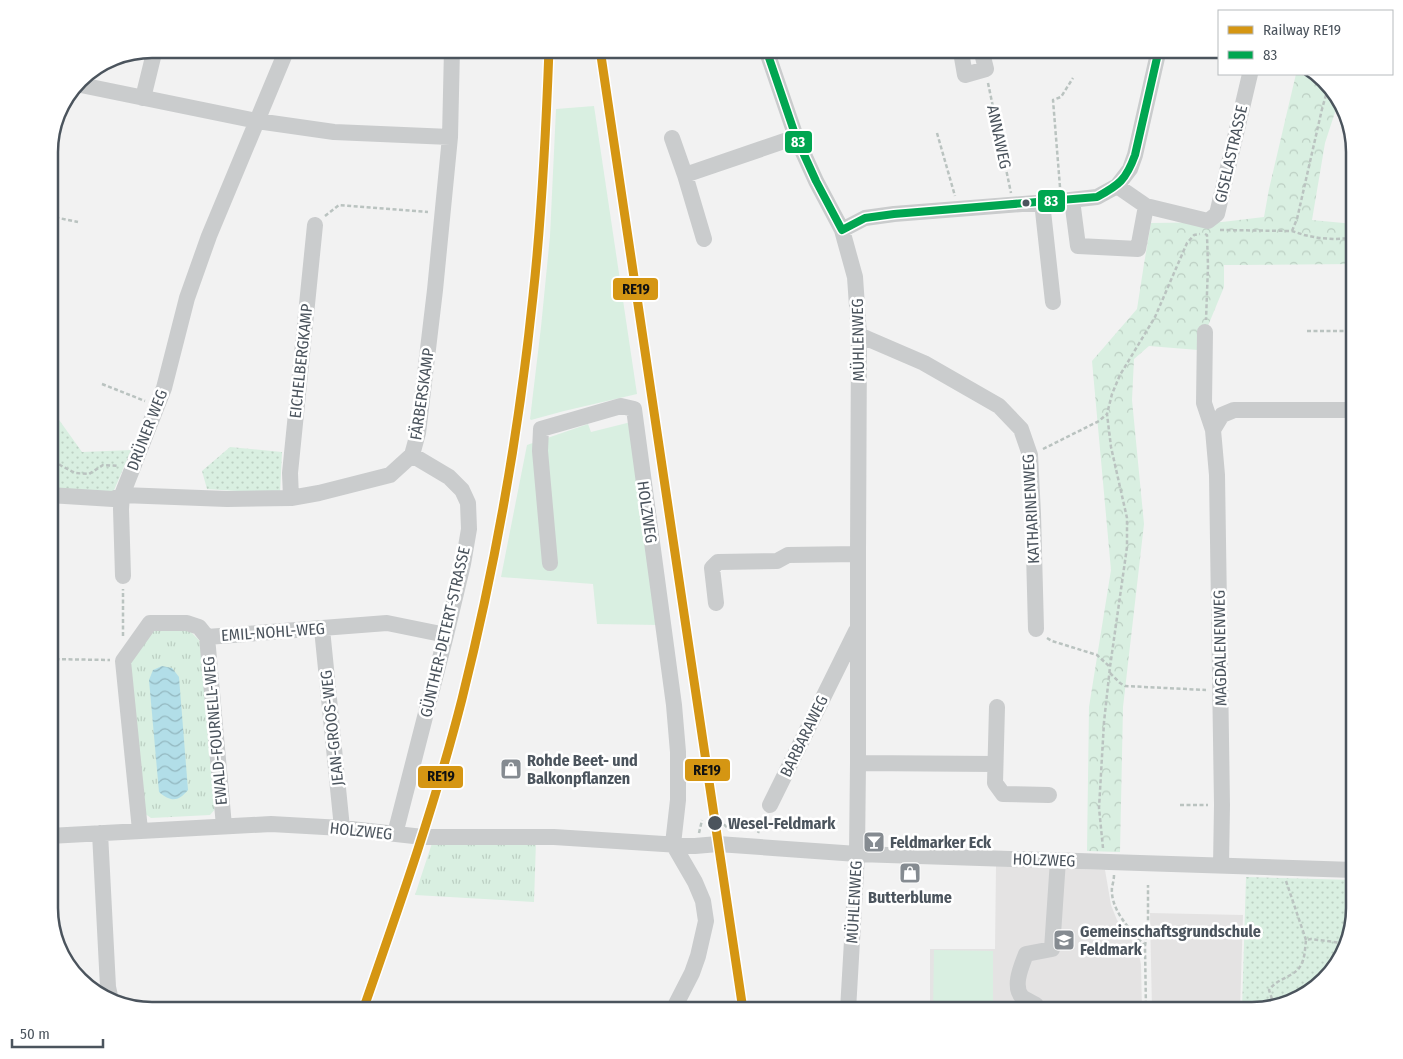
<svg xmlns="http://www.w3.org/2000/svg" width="1403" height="1059" font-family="'Fira Sans Condensed',sans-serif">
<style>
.education{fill:#e4e3e3}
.grass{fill:url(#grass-tufts)}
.forest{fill:url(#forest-crowns)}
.park{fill:url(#park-dots)}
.garden{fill:#d9efe1}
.water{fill:url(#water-waves)}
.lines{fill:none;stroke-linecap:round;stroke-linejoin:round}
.path{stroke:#bac3c0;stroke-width:2.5;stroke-dasharray:4 2.5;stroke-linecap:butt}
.minor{stroke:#cacccd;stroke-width:16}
.bus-1-casing{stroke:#fff;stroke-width:11}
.bus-1{stroke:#00a651;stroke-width:8}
.rail-1-casing{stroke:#fff;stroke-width:12}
.rail-1{stroke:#d59613;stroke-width:9}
.bus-dot{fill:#4b545d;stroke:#fff;stroke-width:2}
.labels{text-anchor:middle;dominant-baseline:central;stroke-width:5;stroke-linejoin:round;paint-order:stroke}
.street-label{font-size:16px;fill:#4b545d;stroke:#fff}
.poi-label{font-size:16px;font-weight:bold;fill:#4b545d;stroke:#fff;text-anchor:start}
.stop-label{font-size:16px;font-weight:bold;fill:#4b545d;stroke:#fff;text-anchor:start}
.rim{fill:none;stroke:#4b545d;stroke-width:2.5}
.line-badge{stroke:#fff;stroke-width:2}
.badge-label{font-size:14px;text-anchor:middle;font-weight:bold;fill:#fff}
.pale-badge-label{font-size:14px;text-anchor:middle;font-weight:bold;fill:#111}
</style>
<defs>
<pattern id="grass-tufts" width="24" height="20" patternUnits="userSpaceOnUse" patternTransform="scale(1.25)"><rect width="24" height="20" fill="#d9efe1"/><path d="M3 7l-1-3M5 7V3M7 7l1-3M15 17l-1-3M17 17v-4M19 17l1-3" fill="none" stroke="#bccfc3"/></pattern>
<pattern id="forest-crowns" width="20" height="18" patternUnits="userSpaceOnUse" patternTransform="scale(1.25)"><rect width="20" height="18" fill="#d9efe1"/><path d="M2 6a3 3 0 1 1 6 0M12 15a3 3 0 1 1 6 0" fill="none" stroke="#bccfc3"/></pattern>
<pattern id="park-dots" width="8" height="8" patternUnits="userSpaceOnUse" patternTransform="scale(1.25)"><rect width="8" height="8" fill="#d9efe1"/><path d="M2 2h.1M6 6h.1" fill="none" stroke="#bccfc3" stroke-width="1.8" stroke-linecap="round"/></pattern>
<pattern id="water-waves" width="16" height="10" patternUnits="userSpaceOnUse" patternTransform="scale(1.25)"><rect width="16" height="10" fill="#b2dee8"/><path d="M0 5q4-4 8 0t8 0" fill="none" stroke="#93b7bf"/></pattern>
</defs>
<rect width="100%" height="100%" fill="#f2f2f2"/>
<path class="education" d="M996 866 1105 870 1111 905 1117 920 1137 947 1141 964 1142 1010H930V949H995Z
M1150 913 1243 915 1240 1010H1152Z"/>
<path class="grass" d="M152 627 188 629 201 642 217 807 210 815 151 818 144 813 127 659Z
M536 841 534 902 415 895 432 843Z"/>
<path class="forest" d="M1296 74H1317L1339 100 1325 143 1312 220 1354 224V264L1224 265V287L1198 350 1149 346 1134 359 1132 400 1144 524 1123 707 1120 852 1087 851 1089 707 1111 570 1092 361 1137 309 1144 264 1151 223 1222 222 1264 217 1269 189Z"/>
<path class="park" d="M49 410H52L82 452 131 450 112 495 49 492Z
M230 447 282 452 280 494 207 489 202 471Z
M1246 877 1354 880V907L1333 970 1296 1000 1251 1010H1242Z"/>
<path class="garden" d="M594 106 637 394 564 411 531 420 530 419 541 327 550 236 556 109Z
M631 422 659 625 597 624 593 584 501 577 527 445 588 424 591 432Z
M934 950 993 951V1010H933Z"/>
<path class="water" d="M162 666 172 668 179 677 188 790C178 802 171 802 159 792L149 680 153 670Z"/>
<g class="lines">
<path class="path" d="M988 83 1011 193
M937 133 955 196
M1060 187 1053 100 1061 97 1073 78
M49 216 78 222
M325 216 339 205 428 212
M1220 230 1292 231 1304 235 1319 238 1335 239 1354 238
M1292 231 1297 219 1322 109 1328 88
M1205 234 1207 235 1208 266 1206 320
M1307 331H1354
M102 384 145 401
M1043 449 1099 421 1107 414
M49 456 60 465 75 473 89 474 103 465 119 466
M123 636V589
M1047 638 1052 641 1097 655 1110 667
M49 659 110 660
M1110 673 1120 683 1125 686 1206 690
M1180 805H1208
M719 820 730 830
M699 833 702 820
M758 833 764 817
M1103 848 1099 808 1104 722 1110 667 1127 547V518L1111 447 1107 414 1112 394 1120 375 1155 317 1187 243 1194 235 1200 234
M1114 875C1114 879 1113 883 1112 887 1110 911 1131 930 1145 946L1146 1010
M1286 881 1306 940
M1145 946 1148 925V885
M1274 1005 1269 990C1277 978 1295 977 1301 965 1305 958 1305 948 1306 940L1311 939 1342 943"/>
<path class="minor" d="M766 49 796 137 816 181 842 230 855 277 859 335 858 554V763L857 854 848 1010
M963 49 961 52 965 75 986 69 981 49
M76 84 257 121 334 132 450 137
M143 98 155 49
M672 138 685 175
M1117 186 1146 206 1208 221 1217 214 1250 74
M1072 200 1078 246 1138 249 1146 206
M1042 202 1053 302
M842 230 865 218 894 214 1061 201 1097 197 1117 186 1130 169 1135 155 1159 49
M704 239 685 175 796 137
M1205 332 1204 403 1213 430
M859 335 924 363 999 406 1021 429 1030 455 1033 514 1036 629
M49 495 113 499 122 495 227 499 291 498 319 493 390 475 412 455 418 433 435 290 450 137 452 49
M291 498 290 473 315 225
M550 563 540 451 541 429 621 406 634 409 674 705 678 752V800L673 844 695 882 703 901 706 921 698 956 692 973 673 1010
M123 576 121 509 122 495 164 388 187 298 209 236 287 49
M716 603 712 568 718 562 777 561 788 555 858 554
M322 629 342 828
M207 637 387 623 446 635
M207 637 224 826
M997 707 995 783 1003 794 1049 795
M858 763 995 764
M770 805 856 631
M140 830 123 661 150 623H187L199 627 207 637
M100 833 108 987 110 996
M395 834 446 635 463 564 469 529 468 503 462 490 449 477 412 455
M49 836 271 824 342 828 423 837H554L695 846 718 844 857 854 1354 870
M1221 866 1222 805 1217 475 1213 430 1222 415 1234 410H1354
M1036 1005C1032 1003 1026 1000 1022 997 1012 986 1022 965 1026 954L1052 949 1058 860"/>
<g class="bus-1-casing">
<path id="bus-1" d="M766 49 796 137 816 181 842 230
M842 230 865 218 894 214 1097 197C1119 185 1126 180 1135 155L1159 49"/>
</g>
<use href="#bus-1" class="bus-1"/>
<g class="rail-1-casing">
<path id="rail-1" d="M600 49 743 1010
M363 1010C399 907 435 805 462 699 495 567 519 432 533 296 542 214 546 131 549 49"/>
</g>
<use href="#rail-1" class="rail-1"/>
</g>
<defs>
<g id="shop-square" transform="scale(1.125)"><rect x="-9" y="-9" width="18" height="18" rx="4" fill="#858b91" stroke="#fff"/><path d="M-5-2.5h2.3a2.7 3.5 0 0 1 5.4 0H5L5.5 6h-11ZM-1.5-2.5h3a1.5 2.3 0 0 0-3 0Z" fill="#fff"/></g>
<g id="bar-square" transform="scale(1.125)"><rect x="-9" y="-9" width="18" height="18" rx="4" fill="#858b91" stroke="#fff"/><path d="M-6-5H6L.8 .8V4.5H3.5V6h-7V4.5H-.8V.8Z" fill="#fff"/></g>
<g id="school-square" transform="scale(1.125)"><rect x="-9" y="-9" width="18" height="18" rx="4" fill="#858b91" stroke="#fff"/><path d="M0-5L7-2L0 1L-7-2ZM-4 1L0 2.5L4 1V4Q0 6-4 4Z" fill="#fff"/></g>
</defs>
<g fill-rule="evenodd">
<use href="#shop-square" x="511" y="769"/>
<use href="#bar-square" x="874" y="842"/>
<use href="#shop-square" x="910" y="873"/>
<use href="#school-square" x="1064" y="940"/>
</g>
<g class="bus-dot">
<circle cx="1026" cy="203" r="4.5"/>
<circle cx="715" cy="823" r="8"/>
</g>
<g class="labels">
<g class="street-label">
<text transform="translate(999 137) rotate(78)">ANNAWEG</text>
<text transform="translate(1231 154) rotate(-77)">GISELASTRASSE</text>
<text transform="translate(858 340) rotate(-91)">MÜHLENWEG</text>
<text transform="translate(301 361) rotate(-84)">EICHELBERGKAMP</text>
<text transform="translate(422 394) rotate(-82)">FÄRBERSKAMP</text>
<text transform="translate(147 430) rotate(-69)">DRÜNER WEG</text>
<text transform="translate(1031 509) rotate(-93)">KATHARINENWEG</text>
<text transform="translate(647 512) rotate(82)">HOLZWEG</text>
<text transform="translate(273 632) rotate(-4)">EMIL-NOHL-WEG</text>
<text transform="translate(445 632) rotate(-77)">GÜNTHER-DETERT-STRASSE</text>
<text transform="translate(1220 648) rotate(-91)">MAGDALENENWEG</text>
<text transform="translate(332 728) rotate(-96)">JEAN-GROOS-WEG</text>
<text transform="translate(215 731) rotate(-95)">EWALD-FOURNELL-WEG</text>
<text transform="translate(804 736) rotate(-64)">BARBARAWEG</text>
<text transform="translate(361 831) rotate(6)">HOLZWEG</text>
<text transform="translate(1044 860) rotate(2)">HOLZWEG</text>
<text transform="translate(854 902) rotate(-87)">MÜHLENWEG</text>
</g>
<g class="poi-label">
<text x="527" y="760">Rohde Beet- und<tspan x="527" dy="18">Balkonpflanzen</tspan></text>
<text x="890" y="842">Feldmarker Eck</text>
<text x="910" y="897" text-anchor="middle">Butterblume</text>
<text x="1080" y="931">Gemeinschaftsgrundschule<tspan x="1080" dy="18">Feldmark</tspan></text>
</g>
<g class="stop-label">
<text x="728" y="823">Wesel-Feldmark</text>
</g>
</g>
<path d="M0 0H1403V1059H0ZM152 58H1252A94 94 0 0 1 1346 152V908A94 94 0 0 1 1252 1002H152A94 94 0 0 1 58 908V152A94 94 0 0 1 152 58Z" fill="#fff" fill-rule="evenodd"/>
<path class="rim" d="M152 58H1252A94 94 0 0 1 1346 152V908A94 94 0 0 1 1252 1002H152A94 94 0 0 1 58 908V152A94 94 0 0 1 152 58Z"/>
<g class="line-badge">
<rect x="784" y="130" width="29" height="24" rx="5" fill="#00a651"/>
<rect x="1037" y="189" width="29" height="24" rx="5" fill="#00a651"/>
<rect x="612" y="277" width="47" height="24" rx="5" fill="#d59613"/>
<rect x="684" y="758" width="47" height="24" rx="5" fill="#d59613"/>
<rect x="417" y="765" width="47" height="24" rx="5" fill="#d59613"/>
</g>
<g class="badge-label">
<text x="798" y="147">83</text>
<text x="1051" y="206">83</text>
</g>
<g class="pale-badge-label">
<text x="636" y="294">RE19</text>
<text x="707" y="775">RE19</text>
<text x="441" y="781">RE19</text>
</g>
<rect x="1218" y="10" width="175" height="65" fill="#ffffff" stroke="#b7bbbe"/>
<rect x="1228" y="26" width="25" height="8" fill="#d59613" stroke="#b7bbbe"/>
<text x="1263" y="35" font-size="15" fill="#4b545d">Railway RE19</text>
<rect x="1228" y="51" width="25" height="8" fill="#00a651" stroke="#b7bbbe"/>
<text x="1263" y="60" font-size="15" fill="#4b545d">83</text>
<path d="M12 1039v8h91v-8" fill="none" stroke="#4b545d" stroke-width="2.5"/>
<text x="20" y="1039" font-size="15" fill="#4b545d" stroke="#ffffff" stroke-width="4" paint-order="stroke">50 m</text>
</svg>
